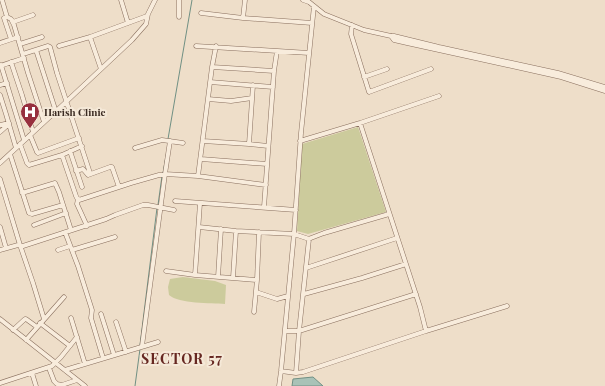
<svg xmlns="http://www.w3.org/2000/svg" width="605" height="386" font-family="'Playfair Display',serif">
<style>
.green{fill:#cccb9c}
.water{fill:#a9c2b7;stroke:#709084}
.lines{fill:none;stroke-linecap:round;stroke-linejoin:round}
.stream{stroke:#709084;stroke-width:1}
.minor-casing{stroke:#896f5e;stroke-width:5}
.minor{stroke:#f8ecdc;stroke-width:4}
.labels{text-anchor:middle;dominant-baseline:central;stroke-width:4;stroke-linejoin:round;paint-order:stroke}
.poi-label{font-size:10px;font-weight:bold;fill:#3a2a21;stroke:#f5e9d8;text-anchor:start}
.district-label{font-size:14px;font-weight:bold;letter-spacing:1px;fill:#662721;stroke:#f5e9d8}
</style>
<rect width="100%" height="100%" fill="#eedec9"/>
<path class="green" d="M358 127 386 212 308 234 297 231 302 144Z
M183 277 215 281 226 285 225 304C211 303 179 304 169 295L168 287 170 279Z"/>
<path class="water" d="M313 377 323 386H292L293 379Z"/>
<g class="lines">
<path class="stream" d="M168 139 192 0
M163 173 167 151
M158 205 162 176
M140 345 157 208
M135 386 140 349"/>
<g class="minor-casing">
<path id="minor" d="M2 0 7 17 11 19 14 25 28 73 44 122
M121 0 128 23
M179 0V17
M303 0 309 2 324 14 364 30 391 36H394L439 47 558 73 605 87
M201 13 243 18 312 23
M4 18 11 39
M243 18 245 0
M13 22 33 15
M352 25 351 34 369 92 431 69
M391 36 394 40 407 43 561 77 605 91
M90 37 147 16
M0 43 18 37
M20 44 42 37
M59 46 90 37 101 69
M196 46 309 53
M36 50 56 112
M23 54 48 46 50 47 57 73 90 173
M11 62 22 95 33 132
M1 65 24 140
M0 66 24 58
M212 67 274 71
M364 77 387 69
M210 82 273 87
M0 85 7 83
M0 95 6 114 16 148
M208 99 231 101 252 98
M360 123 420 307 426 331
M0 125 9 123
M0 132 9 124
M30 135 37 152 38 153 79 138
M203 141 249 144 268 146
M300 141 360 123 439 96
M20 144 27 163 29 165 62 155 82 146
M249 144 253 85
M135 148 162 140 183 143
M70 151 82 187
M10 154 29 213 32 214 63 205
M62 155 76 196 77 198 79 200 131 183 159 175H165
M201 159 267 164
M0 163 67 101 132 40 146 24 148 14 155 0
M76 171 83 169 88 175 110 167H112L119 187
M165 174 198 176 266 185
M198 176 212 67 216 46
M0 179 20 245 33 283 44 319
M22 193 55 183 59 192 71 230
M78 199 77 204 87 226
M175 201 296 210
M264 207 274 71 277 51
M389 214 324 233 311 238 309 239 299 331 296 373 303 372 426 331 507 306
M34 225 66 213
M0 227 6 248
M199 227 236 231 294 234 309 239
M65 232 78 266 92 310 91 318 103 358
M0 250 18 245 23 246 106 219 115 215 143 205H148L174 210
M58 250 70 246
M72 250 115 237
M306 268 397 238
M166 271 195 275 257 280
M195 275 200 203
M218 277 221 229
M233 278 236 231
M256 292 277 299 288 296
M304 294 362 278 406 264
M254 312 257 280 259 232
M101 314 114 355
M71 318 85 364
M0 319 85 386
M116 322 126 352
M40 323 70 346
M13 330 25 319H26L37 327
M285 331H299L416 294
M26 340 64 297
M142 346 165 174 170 141
M49 368 54 381 57 384 62 385 77 380
M65 370 158 342
M281 371 296 373
M32 373 36 386
M0 383 52 366 61 357 77 337
M279 386 281 371 294 234 301 133 314 6"/>
</g>
<use href="#minor" class="minor"/>
</g>
<defs>
<g id="hospital-pin" transform="scale(1)"><path d="M0 17L-7.5 6A9.5 9.5 0 1 1 7.5 6Z" fill="#972f3e" stroke="#f5e9d8"/><path d="M-5-5h3v3.5h4V-5h3V5h-3V1.5h-4V5h-3Z" fill="#fff"/></g>
</defs>
<g fill-rule="evenodd">
<use href="#hospital-pin" x="30" y="112"/>
</g>
<g class="labels">
<g class="poi-label">
<text x="44" y="112">Harish Clinic</text>
</g>
<g class="district-label">
<text x="182" y="358">SECTOR 57</text>
</g>
</g>
</svg>
